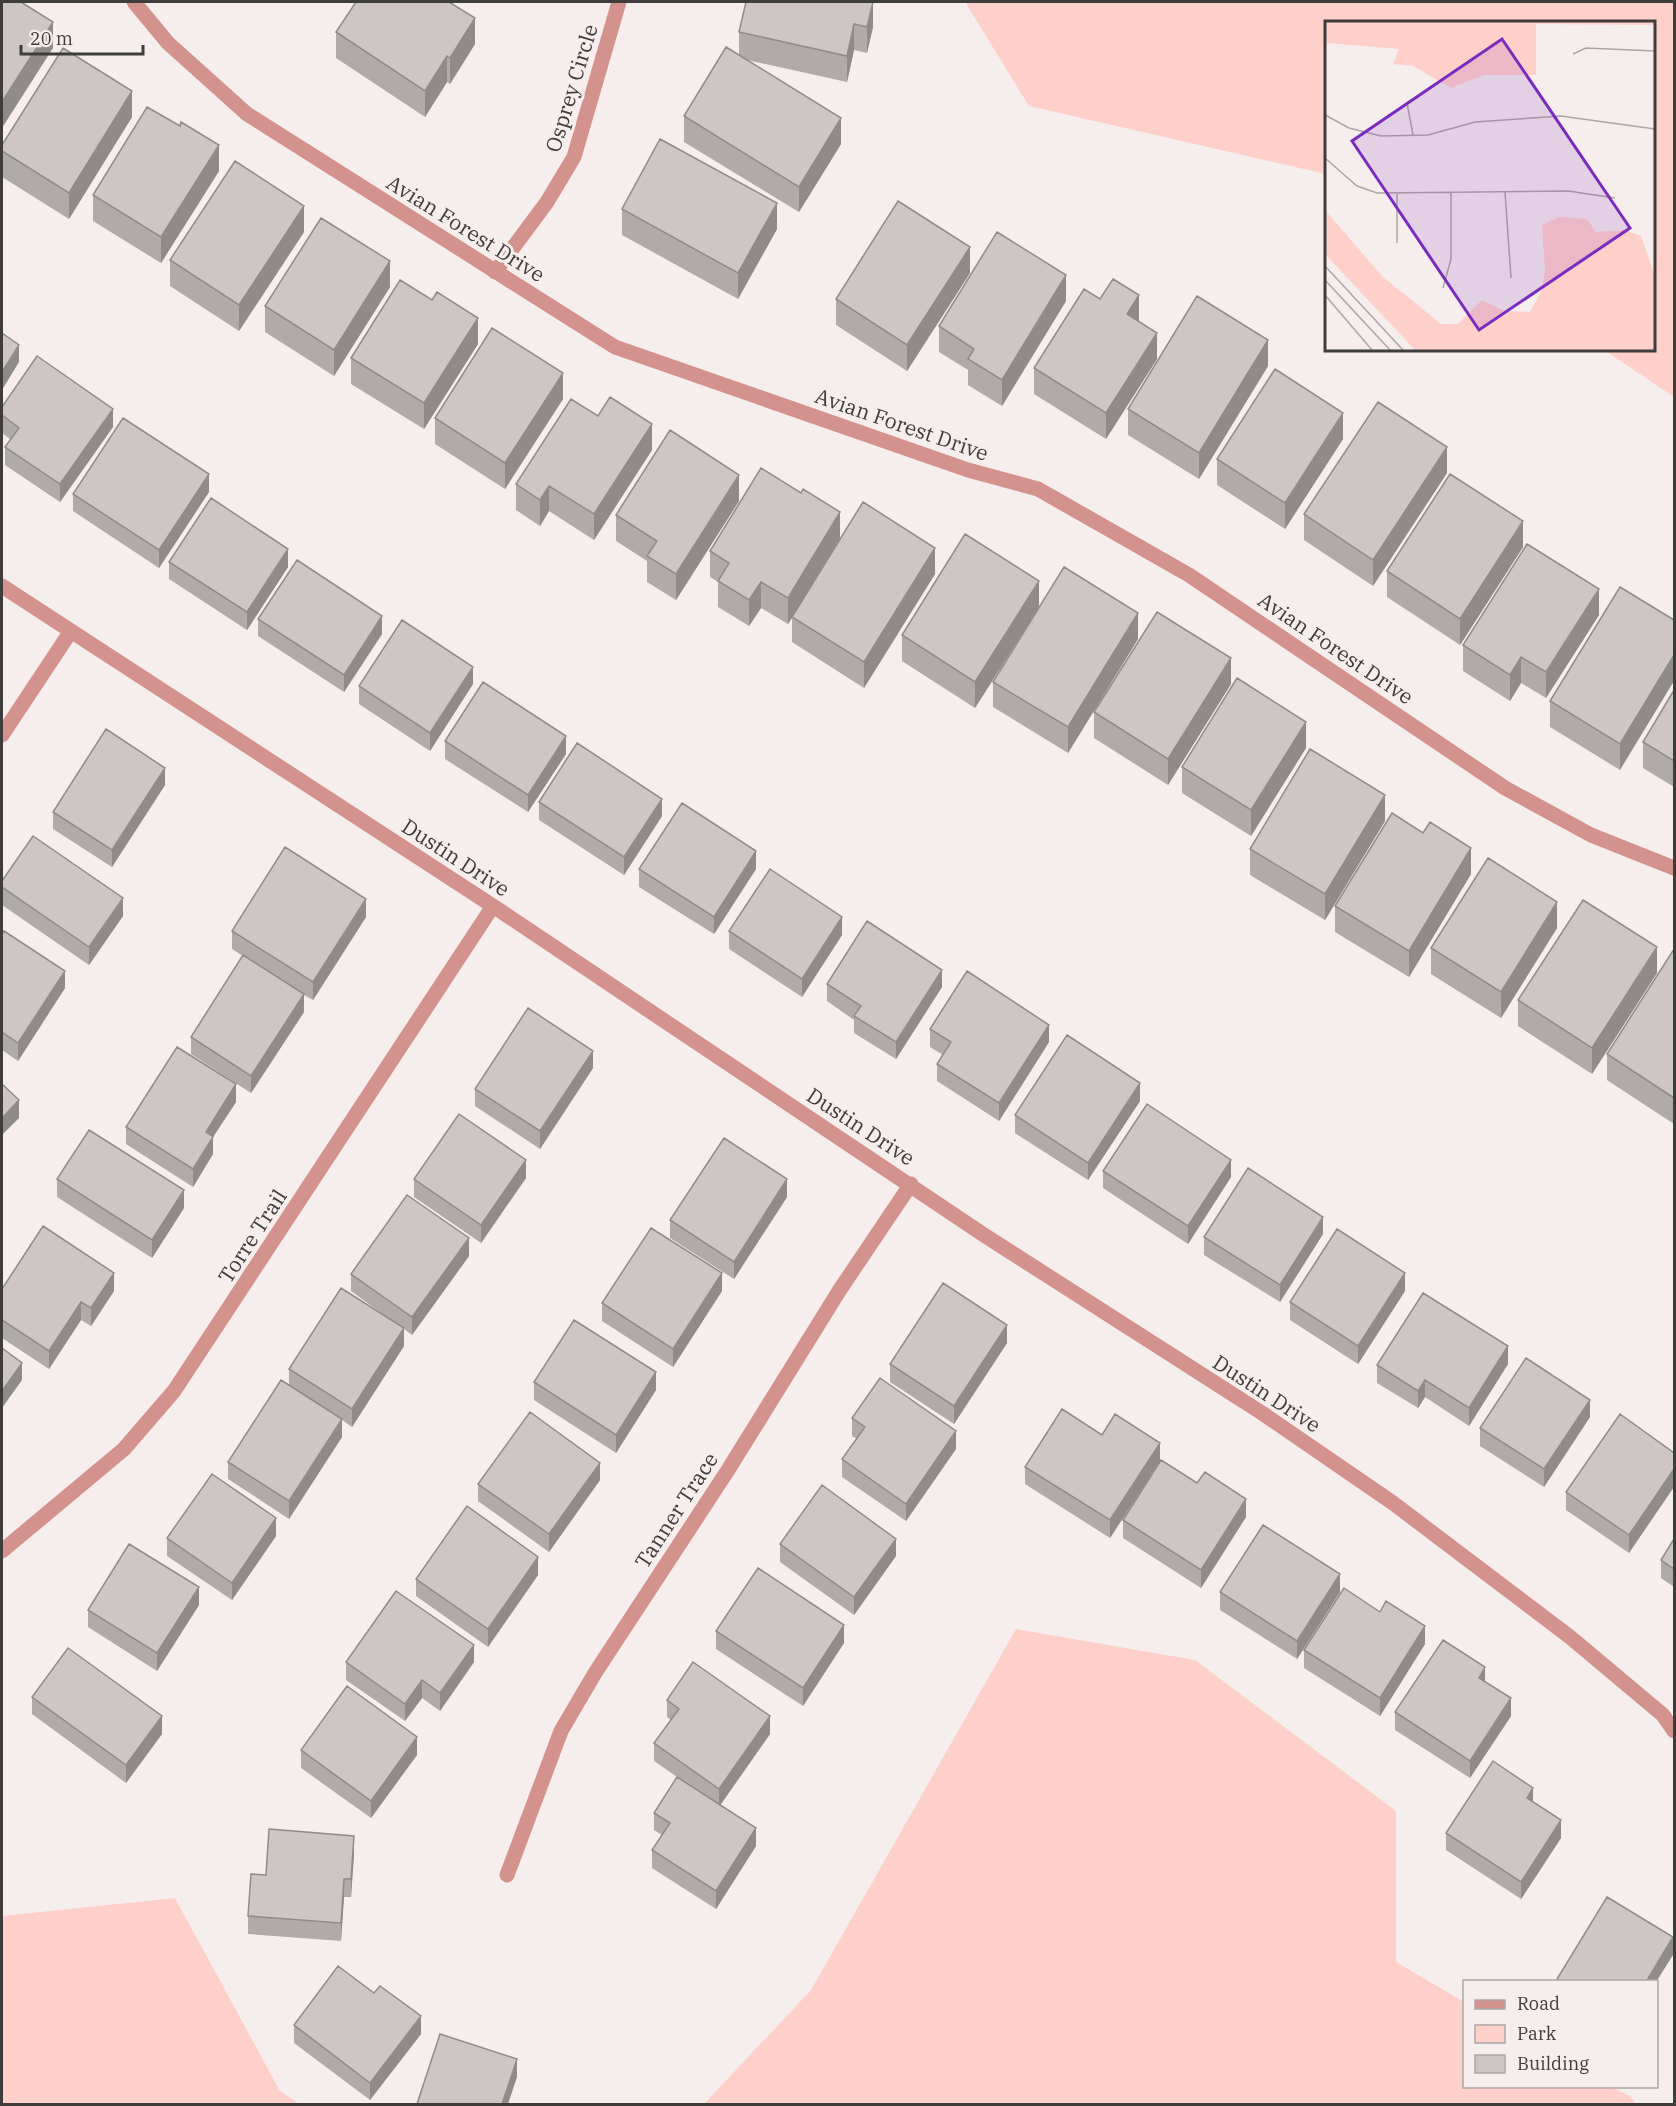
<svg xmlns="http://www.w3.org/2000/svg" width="1676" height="2106" font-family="'IBM Plex Serif',serif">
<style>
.green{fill:#ffd0ca}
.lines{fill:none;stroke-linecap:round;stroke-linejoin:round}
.street{stroke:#d3928b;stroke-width:15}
.wall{fill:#b0aaa9}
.shaded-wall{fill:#908b8a}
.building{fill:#cdc6c5;stroke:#908b8a;stroke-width:1.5}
.labels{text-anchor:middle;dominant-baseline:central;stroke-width:6;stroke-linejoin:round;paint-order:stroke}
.street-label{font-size:21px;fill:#3f3c3c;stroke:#f5eeed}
.inset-road{fill:none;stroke:#aca7a6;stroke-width:1.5}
.view{fill:#7b2cbf;fill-opacity:0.15;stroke:#7b2cbf;stroke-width:3}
.inset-edge{fill:none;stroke:#3f3c3c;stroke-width:3}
</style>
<rect width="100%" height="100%" fill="#f5eeed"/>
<path class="green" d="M965 2H1674V397L1604 350H1654V22H1326V174L1029 106Z
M1016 1629 1195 1660 1396 1811V1962L1464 2002V2086L1612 2087 1631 2097 1636 2104H704L811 1990Z
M175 1898 280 2091 299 2104H2V1916Z"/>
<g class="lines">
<path class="street" d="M134 2 168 43 247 114 615 347 968 470 1038 489 1189 575 1505 788 1591 835 1674 868
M495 272 547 202 574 157 619 2
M2 586 493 906 984 1235 1262 1413 1393 1503 1570 1637 1663 1715 1674 1731
M2 735 71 631
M2 1551 124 1449 174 1391 493 906
M507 1875 561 1731 595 1673 728 1470 839 1291 911 1184"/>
</g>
<path class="wall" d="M746 2 873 27 867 53 854 50 847 82 747 60 841 144 799 212 684 142V116L739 55V32Z
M336 32 475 44 450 84 447 82 425 117 336 58Z
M132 117 69 219 2 177V145Z
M219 171 161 263 93 221V195Z
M622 209 777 229 738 299 622 235Z
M304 232 239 331 170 286V260Z
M970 273 907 371 836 325V299Z
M390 287 334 376 265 332V306Z
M1100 299 1139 321V322L1157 359 1106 439 1034 394V368Z
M1066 301 1002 406 968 385V370L939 352V326Z
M478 344 424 429 351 384V358Z
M1268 366 1199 479 1128 435V409Z
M563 399 505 489 435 444V418Z
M2 407 113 427 60 502 5 465V447L10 439 2 433Z
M1343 439 1285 529 1217 485V459Z
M652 450 594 540 549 511 540 526 516 510V484Z
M1447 473 1373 586 1304 540V514Z
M209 492 159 568 73 511V494Z
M739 501 676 600 647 582V561L616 541V515Z
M840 538 816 577 935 574 864 688 792 642V618L788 624 761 608 749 626 718 607V582L710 577V551Z
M1523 547 1460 645 1387 597V571Z
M169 562 288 567 247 630 169 579Z
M1039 607 975 708 902 661V635Z
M1599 615 1546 698 1521 683 1510 701 1463 671V645Z
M258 619 382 634 344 692 258 636Z
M1674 620 1620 770 1550 727V701Z
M1138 639 1068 753 993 707V682Z
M473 684 430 751 359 704V686Z
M1231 684 1168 785 1094 738V712Z
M1674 690V787L1643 768V742Z
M445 741 566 754 528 812 445 759Z
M1306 748 1251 836 1182 793V767Z
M165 785 112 867 53 829V812Z
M539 802 662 816 624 875 539 820Z
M1385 821 1325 920 1250 875V849Z
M1423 833 1471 874 1409 977 1335 932V906Z
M639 869H756L714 934 639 887Z
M2 881 123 916 89 965 2 905Z
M366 917 313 1000 304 995V1012L251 1093 191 1054V1037L243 956 232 949V931Z
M1557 928 1501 1018 1431 974V948Z
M729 931 842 935 802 997 729 949Z
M2 935 65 988 18 1061 2 1050Z
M1674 949V1124L1607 1080V1054Z
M1657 973 1592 1074 1518 1026V1000Z
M827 984 942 987 896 1059 854 1033V1020L827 1001Z
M930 1029 1049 1042 999 1121 937 1081V1064L943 1055 930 1047Z
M593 1068 540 1149 475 1106V1089Z
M1140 1101 1088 1180 1015 1133V1115Z
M236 1102 213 1137V1154L193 1187 126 1144V1127Z
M1103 1171 1231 1177 1188 1244 1103 1188Z
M526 1178 481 1243 414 1197V1179Z
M57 1179 184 1208 152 1258 57 1197Z
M787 1197 734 1279 670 1238V1220Z
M1323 1234 1280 1302 1204 1255V1237Z
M469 1256 412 1335 404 1329V1346L352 1427 342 1420V1437L289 1519 228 1479V1462L289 1385V1369L391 1320 351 1291V1274Z
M2 1289 114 1291 91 1326 81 1320 49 1369 2 1338Z
M722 1291 673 1367 602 1321V1303Z
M1405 1291 1358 1364 1290 1320V1302Z
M1007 1343 954 1424 890 1382V1364Z
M1508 1364 1469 1426 1425 1397 1418 1408 1377 1383V1365Z
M534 1382 656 1390 616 1453 534 1400Z
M1590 1417 1544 1487 1480 1446V1428Z
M852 1418 956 1449 906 1521 842 1477V1459L857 1439 852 1436Z
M1102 1435 1160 1461 1110 1538 1025 1484V1467Z
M1674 1453 1629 1553 1566 1510V1492Z
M600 1480 549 1552 478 1501V1484Z
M1197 1483 1246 1517 1201 1588 1123 1538V1520Z
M276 1536 232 1600 167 1556V1538Z
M1674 1539V1587L1661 1578V1560Z
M780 1544 896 1556 854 1615 780 1562Z
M538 1575 488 1647 416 1596V1579Z
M1220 1592H1340L1297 1659 1220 1610Z
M199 1605 157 1671 88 1627V1610Z
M1380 1612 1425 1644 1380 1716 1304 1668V1650Z
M716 1631 844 1643 803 1706 716 1649Z
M346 1662H474L440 1711 422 1698 405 1721 346 1680Z
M32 1697 162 1734 126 1783 32 1714Z
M667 1700 770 1734 720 1805 756 1846 716 1909 652 1868V1850L662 1835 654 1830V1813L680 1779 654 1761V1743L671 1720 667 1717Z
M1395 1712 1511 1716 1470 1778 1395 1730Z
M301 1750 417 1755 371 1818 301 1768Z
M1446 1833 1561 1838 1521 1899 1446 1850Z
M354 1854 351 1897H344L341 1941 248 1934V1916L266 1875Z
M374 1993 421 2034 370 2100 294 2043V2025Z"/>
<path class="shaded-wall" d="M873 2V27L867 53V27Z
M475 18V44L450 84V58Z
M53 22V48L2 128V102Z
M854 24V50L847 82V56Z
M447 56V82L425 117V91Z
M132 91V117L69 219V193Z
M841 118V144L799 212V187Z
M219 145V171L161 263V237Z
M777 203V229L738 299V273Z
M304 206V232L239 331V305Z
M970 247V273L907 371V345Z
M390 261V287L334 376V350Z
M1066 275V301L1002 406V380Z
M1139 295V321L1127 340V314Z
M478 318V344L424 429V403Z
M1157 333V359L1106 439V413Z
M1268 340V366L1199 479V453Z
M19 345V362L2 390V372Z
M563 373V399L505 489V463Z
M113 409V427L60 502V484Z
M1343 413V439L1285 529V503Z
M652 424V450L594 540V514Z
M1447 447V473L1373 586V560Z
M209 474V492L159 568V550Z
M739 475V501L676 600V574Z
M549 486V511L540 526V500Z
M840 512V538L788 624V598Z
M1523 521V547L1460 645V619Z
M935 548V574L864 688V662Z
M288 549V567L247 630V612Z
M1039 581V607L975 708V682Z
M761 582V608L749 626V600Z
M1599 589V615L1546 698V672Z
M1138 613V639L1068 753V727Z
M382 616V634L344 692V675Z
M1674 655V681L1620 770V744Z
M1521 657V683L1510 701V675Z
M1231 658V684L1168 785V759Z
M473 667V684L430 751V733Z
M1306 722V748L1251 836V810Z
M566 736V754L528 812V795Z
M165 768V785L112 867V850Z
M1385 795V821L1325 920V894Z
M662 799V816L624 875V857Z
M1471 848V874L1409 977V951Z
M756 851V869L714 934V917Z
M123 898V916L89 965V947Z
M366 899V917L313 1000V982Z
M1557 902V928L1501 1018V992Z
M842 917V935L802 997V979Z
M1657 947V973L1592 1074V1048Z
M942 970V987L896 1059V1042Z
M65 971V988L18 1061V1043Z
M304 994V1012L251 1093V1076Z
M1049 1025V1042L999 1121V1103Z
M593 1051V1068L540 1149V1131Z
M1140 1083V1101L1088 1180V1163Z
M236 1084V1102L213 1137V1154L193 1187V1169L206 1132Z
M19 1100V1118L2 1135V1118Z
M526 1160V1178L481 1243V1225Z
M1231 1160V1177L1188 1244V1226Z
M787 1179V1197L734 1279V1262Z
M184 1190V1208L152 1258V1240Z
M1323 1217V1234L1280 1302V1285Z
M469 1238V1256L412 1335V1317Z
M114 1273V1291L91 1326V1308Z
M722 1273V1291L673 1367V1349Z
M1405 1273V1291L1358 1364V1346Z
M81 1302V1320L49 1369V1351Z
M1007 1325V1343L954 1424V1406Z
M404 1328V1346L352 1427V1409Z
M1508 1346V1364L1469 1426V1408Z
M22 1363V1380L2 1408V1391Z
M656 1372V1390L616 1453V1435Z
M1425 1380V1397L1418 1408V1391Z
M1590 1400V1417L1544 1487V1469Z
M342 1419V1437L289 1519V1501Z
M956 1431V1449L906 1521V1504Z
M1160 1443V1461L1110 1538V1520Z
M600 1463V1480L549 1552V1534Z
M1674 1469V1487L1629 1553V1535Z
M1246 1499V1517L1201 1588V1570Z
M276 1518V1536L232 1600V1583Z
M896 1539V1556L854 1615V1597Z
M538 1557V1575L488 1647V1629Z
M1340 1574V1592L1297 1659V1641Z
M199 1587V1605L157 1671V1653Z
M844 1625V1643L803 1706V1688Z
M1425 1626V1644L1380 1716V1698Z
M474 1645V1662L440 1711V1693Z
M1485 1667V1685L1479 1678Z
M422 1680V1698L405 1721V1704Z
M1511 1698V1716L1470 1778V1761Z
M162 1716V1734L126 1783V1765Z
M770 1716V1734L719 1807V1789Z
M417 1737V1755L371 1818V1801Z
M1533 1788V1805L1527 1798Z
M1561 1820V1838L1521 1899V1882Z
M756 1828V1846L716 1909V1891Z
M354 1836V1854L351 1897V1879Z
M344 1879V1897L341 1941V1923Z
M1673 1937V1955L1656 1982H1646Z
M421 2016V2034L370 2100V2083Z
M517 2059V2077L508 2104H502Z"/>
<path class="building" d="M2 2H21L53 22 2 102Z
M356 2H449L475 18 450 58 447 56 425 91 336 32Z
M746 2H873L867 27 854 24 847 56 739 32Z
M726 47 841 118 799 187 684 116Z
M63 48 132 91 69 193 2 151V145Z
M147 107 180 126 181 122 219 145 161 237 93 195Z
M660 139 777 203 738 273 622 209Z
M235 161 304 206 239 305 170 260Z
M898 201 970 247 907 345 836 299Z
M321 218 390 261 334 350 265 306Z
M997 232 1066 275 1002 380 968 359 974 349 939 326Z
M1113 279 1139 295 1127 314 1157 333 1106 413 1034 368 1084 289 1100 299Z
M400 280 432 300 437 292 478 318 424 403 351 358Z
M1197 296 1268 340 1199 453 1128 409Z
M492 328 563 373 505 463 435 418Z
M2 333 19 345 2 372Z
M37 356 113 409 60 484 5 447 19 428 2 415V407Z
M1275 369 1343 413 1285 503 1217 459Z
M610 397 652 424 594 514 549 486 540 500 516 484 571 399 598 416Z
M1378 402 1447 447 1373 560 1304 514Z
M123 418 209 474 159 550 73 494Z
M670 430 739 475 676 574 647 556 657 541 616 515Z
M761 468 801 493 803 489 840 512 788 598 761 582 749 600 718 581 729 563 710 551Z
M1450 474 1523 521 1460 619 1387 571Z
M211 498 288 549 247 612 169 562Z
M863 502 935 548 864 662 792 617Z
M965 534 1039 581 975 682 902 635Z
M1527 544 1599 589 1546 672 1521 657 1510 675 1463 645Z
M297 560 382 616 344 675 258 619Z
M1064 567 1138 613 1068 727 993 682Z
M1620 587 1674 620V655L1620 744 1550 701Z
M1157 612 1231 658 1168 759 1094 712Z
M402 620 473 667 430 733 359 686Z
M1237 678 1306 722 1251 810 1182 767Z
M483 682 566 736 528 795 445 741Z
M1674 690V761L1643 742Z
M106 729 165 768 112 850 53 812Z
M577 743 662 799 624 857 539 802Z
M1310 749 1385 795 1325 894 1250 849Z
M682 803 756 851 714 917 639 869Z
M1392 813 1423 833 1430 822 1471 848 1409 951 1335 906Z
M33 836 123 898 89 947 2 887V881Z
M285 847 366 899 313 982 232 931Z
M1488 858 1557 902 1501 992 1431 948Z
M770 869 842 917 802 979 729 931Z
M1583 900 1657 947 1592 1048 1518 1000Z
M867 921 942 970 896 1042 854 1016 861 1006 827 984Z
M4 931 65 971 18 1043 2 1032V935Z
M1674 949V1098L1607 1054Z
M243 955 304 994 251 1076 191 1037Z
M967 971 1049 1025 999 1103 937 1064 951 1042 930 1029Z
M528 1008 593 1051 540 1131 475 1089Z
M1067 1035 1140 1083 1088 1163 1015 1115Z
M177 1047 236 1084 206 1132 213 1137 193 1169 126 1127Z
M2 1084 19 1100 2 1118Z
M1147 1104 1231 1160 1188 1226 1103 1171Z
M459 1114 526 1160 481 1225 414 1179Z
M89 1130 184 1190 152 1240 57 1179Z
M724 1138 787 1179 734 1262 670 1220Z
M1248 1168 1323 1217 1280 1285 1204 1237Z
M407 1195 469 1238 412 1317 351 1274Z
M43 1226 114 1273 91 1308 81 1302 49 1351 2 1320V1289Z
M651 1228 722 1273 673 1349 602 1303Z
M1337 1229 1405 1273 1358 1346 1290 1302Z
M943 1283 1007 1325 954 1406 890 1364Z
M341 1288 404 1328 352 1409 289 1369Z
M1423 1293 1508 1346 1469 1408 1425 1380 1418 1391 1377 1365Z
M574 1320 656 1372 616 1435 534 1382Z
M2 1348 22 1363 2 1391Z
M1526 1358 1590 1400 1544 1469 1480 1428Z
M880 1378 956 1431 906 1504 842 1459 865 1427 852 1418Z
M281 1380 342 1419 289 1501 228 1462Z
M1062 1409 1102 1435 1115 1414 1160 1443 1110 1520 1025 1467Z
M530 1412 600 1463 549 1534 478 1484Z
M1620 1414 1674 1453V1469L1629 1535 1566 1492Z
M1161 1460 1197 1483 1205 1472 1246 1499 1201 1570 1123 1520Z
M212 1474 276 1518 232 1583 167 1538Z
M822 1485 896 1539 854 1597 780 1544Z
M467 1506 538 1557 488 1629 416 1579Z
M1263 1525 1340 1574 1297 1641 1220 1592Z
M1674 1539V1569L1661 1560Z
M129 1544 199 1587 157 1653 88 1610Z
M758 1568 844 1625 803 1688 716 1631Z
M1344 1588 1380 1612 1386 1601 1425 1626 1380 1698 1304 1650Z
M396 1591 474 1645 440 1693 422 1680 405 1704 346 1662Z
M1443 1640 1485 1667 1479 1678 1511 1698 1470 1761 1395 1712Z
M68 1648 162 1716 126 1765 32 1697Z
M693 1662 770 1716 719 1789 654 1743 679 1709 667 1700Z
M347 1686 417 1737 371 1801 301 1750Z
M1493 1761 1533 1788 1527 1798 1561 1820 1521 1882 1446 1833Z
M677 1777 756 1828 716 1891 652 1850 670 1823 654 1813Z
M269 1829 354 1836 351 1879H344L341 1923 248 1916 251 1874 266 1875Z
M1607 1897 1673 1937 1646 1982H1562L1557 1979Z
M338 1966 374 1993 380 1986 421 2016 370 2083 294 2025Z
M440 2034 517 2059 502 2104H417Z"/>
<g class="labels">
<g class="street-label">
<text transform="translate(571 88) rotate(-73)">Osprey Circle</text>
<text transform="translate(466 228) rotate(32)">Avian Forest Drive</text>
<text transform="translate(902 424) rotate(19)">Avian Forest Drive</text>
<text transform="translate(1336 648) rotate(34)">Avian Forest Drive</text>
<text transform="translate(456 857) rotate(33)">Dustin Drive</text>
<text transform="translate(861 1126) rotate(33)">Dustin Drive</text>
<text transform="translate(252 1236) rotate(-57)">Torre Trail</text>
<text transform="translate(1267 1393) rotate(33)">Dustin Drive</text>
<text transform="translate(676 1510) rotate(-57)">Tanner Trace</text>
</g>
</g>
<g transform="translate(1325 21)">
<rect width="330" height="330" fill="#f5eeed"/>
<path d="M0 1H330V4L211 3V54H159L126 67 88 45 68 43 74 28 0 22ZM0 189 57 255 116 303H133L157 279 179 290 205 291 217 269 220 249 217 204 234 196 262 198 271 211 300 209 316 215 330 255V329H90L0 233Z" fill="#ffd0ca"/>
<path class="inset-road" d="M248 33 261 27 330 30M82 82 88 114M0 94 24 107 56 115 103 114 150 101 236 95 330 108M0 137 32 165 52 172 243 170 290 177M180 171 186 257M72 172V222M0 245 78 329M0 259 65 329M118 267 126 238V171M0 274 47 329"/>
<path class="view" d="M177 18 305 207 154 309 27 120Z"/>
<rect width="330" height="330" class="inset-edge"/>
</g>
<rect width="1676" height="2106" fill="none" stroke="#3f3c3c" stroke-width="6"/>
<rect x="1463" y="1980" width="195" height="108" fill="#f5eeed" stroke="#aca7a6" stroke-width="1.5"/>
<rect x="1475" y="2000" width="30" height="9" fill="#d3928b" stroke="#aca7a6" stroke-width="1.5"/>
<text x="1517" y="2010" font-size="18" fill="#3f3c3c">Road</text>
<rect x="1475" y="2025" width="30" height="18" fill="#ffd0ca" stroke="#aca7a6" stroke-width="1.5"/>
<text x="1517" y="2040" font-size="18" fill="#3f3c3c">Park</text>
<rect x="1475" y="2055" width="30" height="18" fill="#cdc6c5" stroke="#aca7a6" stroke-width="1.5"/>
<text x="1517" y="2070" font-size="18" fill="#3f3c3c">Building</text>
<path d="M21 45v9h122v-9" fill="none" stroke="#3f3c3c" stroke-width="3"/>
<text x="30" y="45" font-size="18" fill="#3f3c3c" stroke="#f5eeed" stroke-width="4.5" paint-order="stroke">20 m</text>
</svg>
